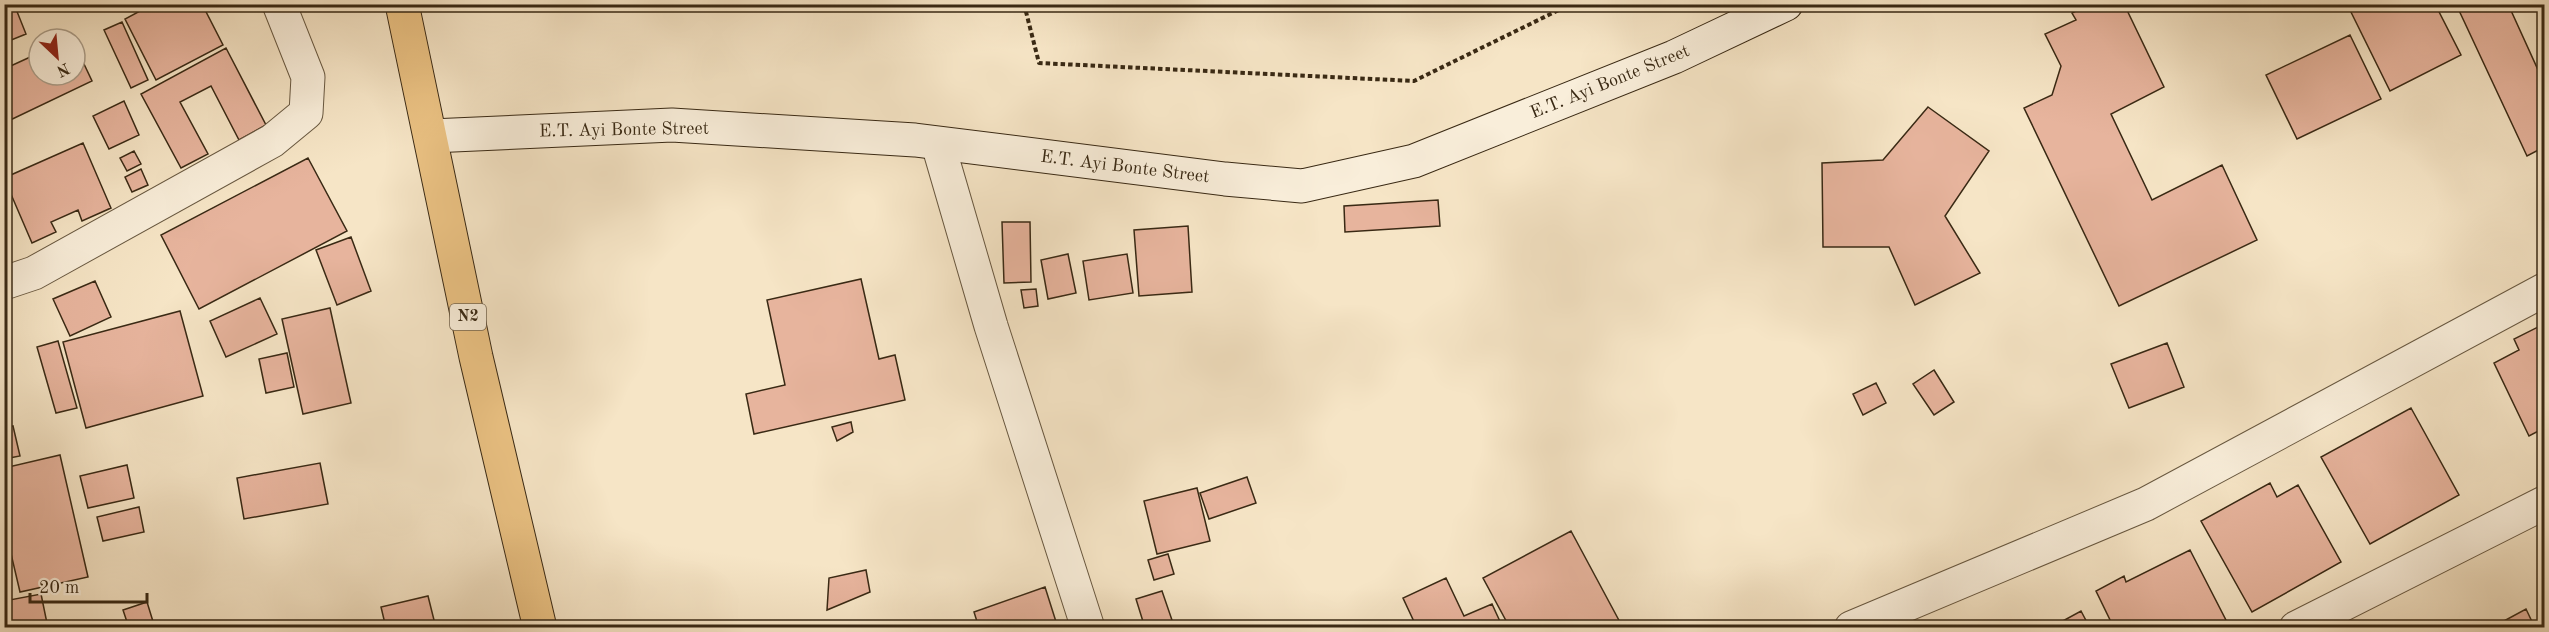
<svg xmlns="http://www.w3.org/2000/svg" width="2549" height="632" font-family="'Old Standard TT',serif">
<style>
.building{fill:#e7b49d;stroke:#392914;stroke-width:1.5}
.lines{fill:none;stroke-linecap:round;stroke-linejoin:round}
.street-casing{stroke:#685840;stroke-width:35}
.secondary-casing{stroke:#392914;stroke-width:35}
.highway-casing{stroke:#392914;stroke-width:35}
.path{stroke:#392914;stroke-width:4;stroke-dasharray:4.5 3;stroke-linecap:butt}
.street{stroke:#f9eeda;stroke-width:33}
.secondary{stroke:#f9eeda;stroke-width:33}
.highway{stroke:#ebc283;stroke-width:33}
.labels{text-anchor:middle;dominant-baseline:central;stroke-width:6;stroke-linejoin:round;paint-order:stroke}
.shield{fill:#f9eeda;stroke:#73644f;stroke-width:1.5}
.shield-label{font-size:16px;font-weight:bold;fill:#392914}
.street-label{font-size:18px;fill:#392914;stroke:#f9eeda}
</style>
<rect width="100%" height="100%" fill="#f6e5c6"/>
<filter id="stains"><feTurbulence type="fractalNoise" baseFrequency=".00333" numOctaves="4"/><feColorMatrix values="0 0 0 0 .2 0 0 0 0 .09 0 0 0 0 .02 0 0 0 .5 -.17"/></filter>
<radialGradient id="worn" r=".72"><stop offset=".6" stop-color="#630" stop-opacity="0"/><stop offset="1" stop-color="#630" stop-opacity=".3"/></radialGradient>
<path class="building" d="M4 4H14L26 34 4 43Z
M153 4H202L223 45 156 80 125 19Z
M2090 4 2094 11 2107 4H2124L2164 87 2111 114 2152 200 2222 165 2257 240 2119 306 2024 108 2052 95 2061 66 2045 34 2076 20 2072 13Z
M2347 4H2435L2461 55 2390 91Z
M2456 4H2508L2544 83V147L2527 156Z
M122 22 148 80 131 88 104 30Z
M2350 35 2381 99 2297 139 2266 75Z
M75 45 92 81 4 123V69L39 53V75H75Z
M226 48 266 125 239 140 211 86 180 102 208 154 181 168 141 94Z
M124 101 139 135 109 149 93 116Z
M1928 107 1989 151 1945 216 1980 273 1915 305 1889 247H1823L1822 163 1883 160Z
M83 143 111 208 82 221 78 210 51 222 56 232 32 243 4 178Z
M134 151 141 164 127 171 120 158Z
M308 158 347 231 199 309 161 235Z
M141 169 148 185 132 192 125 177Z
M1438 200 1440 226 1345 232 1344 206Z
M1002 222H1030L1031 282 1004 283Z
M1188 226 1192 292 1139 296 1134 230Z
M351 237 371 291 337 305 316 250Z
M1068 254 1076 293 1048 299 1041 260Z
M1127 254 1133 293 1089 300 1083 261Z
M861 279 879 359 895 355 905 400 754 434 746 394 785 385 767 300Z
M95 281 111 317 70 336 53 299Z
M1036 289 1038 306 1024 308 1021 290Z
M260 298 277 334 226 357 210 321Z
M330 308 351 403 303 414 282 319Z
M180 311 203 396 86 428 63 342Z
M2544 324V428L2529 436 2494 363 2519 350 2514 339Z
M58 341 77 408 56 413 37 347Z
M2167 343 2184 387 2129 408 2111 364Z
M287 353 294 387 266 393 259 359Z
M1934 370 1954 402 1934 415 1913 384Z
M1876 383 1886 403 1863 415 1853 394Z
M2411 408 2459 495 2370 544 2321 457Z
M851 422 853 432 837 441 832 427Z
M13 426 20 456 4 459V428Z
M60 455 88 577 20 592 4 524V468Z
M320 463 328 504 244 519 237 478Z
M127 465 134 498 88 508 80 476Z
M1247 477 1256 503 1209 519 1200 493Z
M2270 483 2277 497 2298 485 2341 562 2252 612 2201 521Z
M1197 488 1210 541 1157 554 1144 501Z
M139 507 144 532 103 541 97 517Z
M1571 531 1622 626 1510 628 1483 578Z
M2190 550 2229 626 2225 628H2114L2096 591 2124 576 2126 582Z
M1168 554 1174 574 1154 580 1148 560Z
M866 570 870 592 827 610 829 578Z
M1446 578 1464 616 1492 604 1503 628H1417L1403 598Z
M1045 587 1058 628H979L974 612Z
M1162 591 1173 623 1159 628H1145L1136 599Z
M41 594 48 628H4V601Z
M428 596 436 628H386L381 607Z
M147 602 155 628H129L123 610Z
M2526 609 2535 628H2491Z
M2081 611 2090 628H2050Z"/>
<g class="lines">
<g class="street-casing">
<path id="street" d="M938 144 991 326 1088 628
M4 283 34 273 272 141 306 113 308 77 279 4
M1851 628 2146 504 2544 290
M2296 628 2544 503"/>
</g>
<g class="secondary-casing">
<path id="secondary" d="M431 136 672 125 915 140 1225 179 1302 186 1414 161 1674 57 1786 4"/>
</g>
<g class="highway-casing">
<path id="highway" d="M402 4 476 357 540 628"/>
</g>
<path class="path" d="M1024 4 1039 63 1414 81 1571 4"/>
<use href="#street" class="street"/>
<use href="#secondary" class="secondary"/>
<use href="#highway" class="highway"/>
</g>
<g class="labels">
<rect class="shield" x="450" y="304" width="36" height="26" rx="4.5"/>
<g class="shield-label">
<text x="468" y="317">N2</text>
</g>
<g class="street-label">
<text transform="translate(1610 82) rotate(-22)">E.T. Ayi Bonte Street</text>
<text transform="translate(624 130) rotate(-1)">E.T. Ayi Bonte Street</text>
<text transform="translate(1125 167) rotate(7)">E.T. Ayi Bonte Street</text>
</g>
</g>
<rect width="2549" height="632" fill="none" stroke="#f6e5c6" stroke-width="24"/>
<rect x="6" y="6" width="2537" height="620" fill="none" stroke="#392914" stroke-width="3"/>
<rect x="12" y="12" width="2525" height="608" fill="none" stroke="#392914" stroke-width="1.5"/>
<g transform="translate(57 57) rotate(154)"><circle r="28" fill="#f9eeda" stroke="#ac9f8b" stroke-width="1.5"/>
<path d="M0-4.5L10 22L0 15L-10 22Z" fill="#8f2418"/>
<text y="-9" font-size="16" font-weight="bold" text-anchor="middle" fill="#392914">N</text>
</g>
<path d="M30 593v9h117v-9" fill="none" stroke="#392914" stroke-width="3"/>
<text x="39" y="593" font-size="18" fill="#392914" stroke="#f9eeda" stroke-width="4.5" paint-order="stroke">20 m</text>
<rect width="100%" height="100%" filter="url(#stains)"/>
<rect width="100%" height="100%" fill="url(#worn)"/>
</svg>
